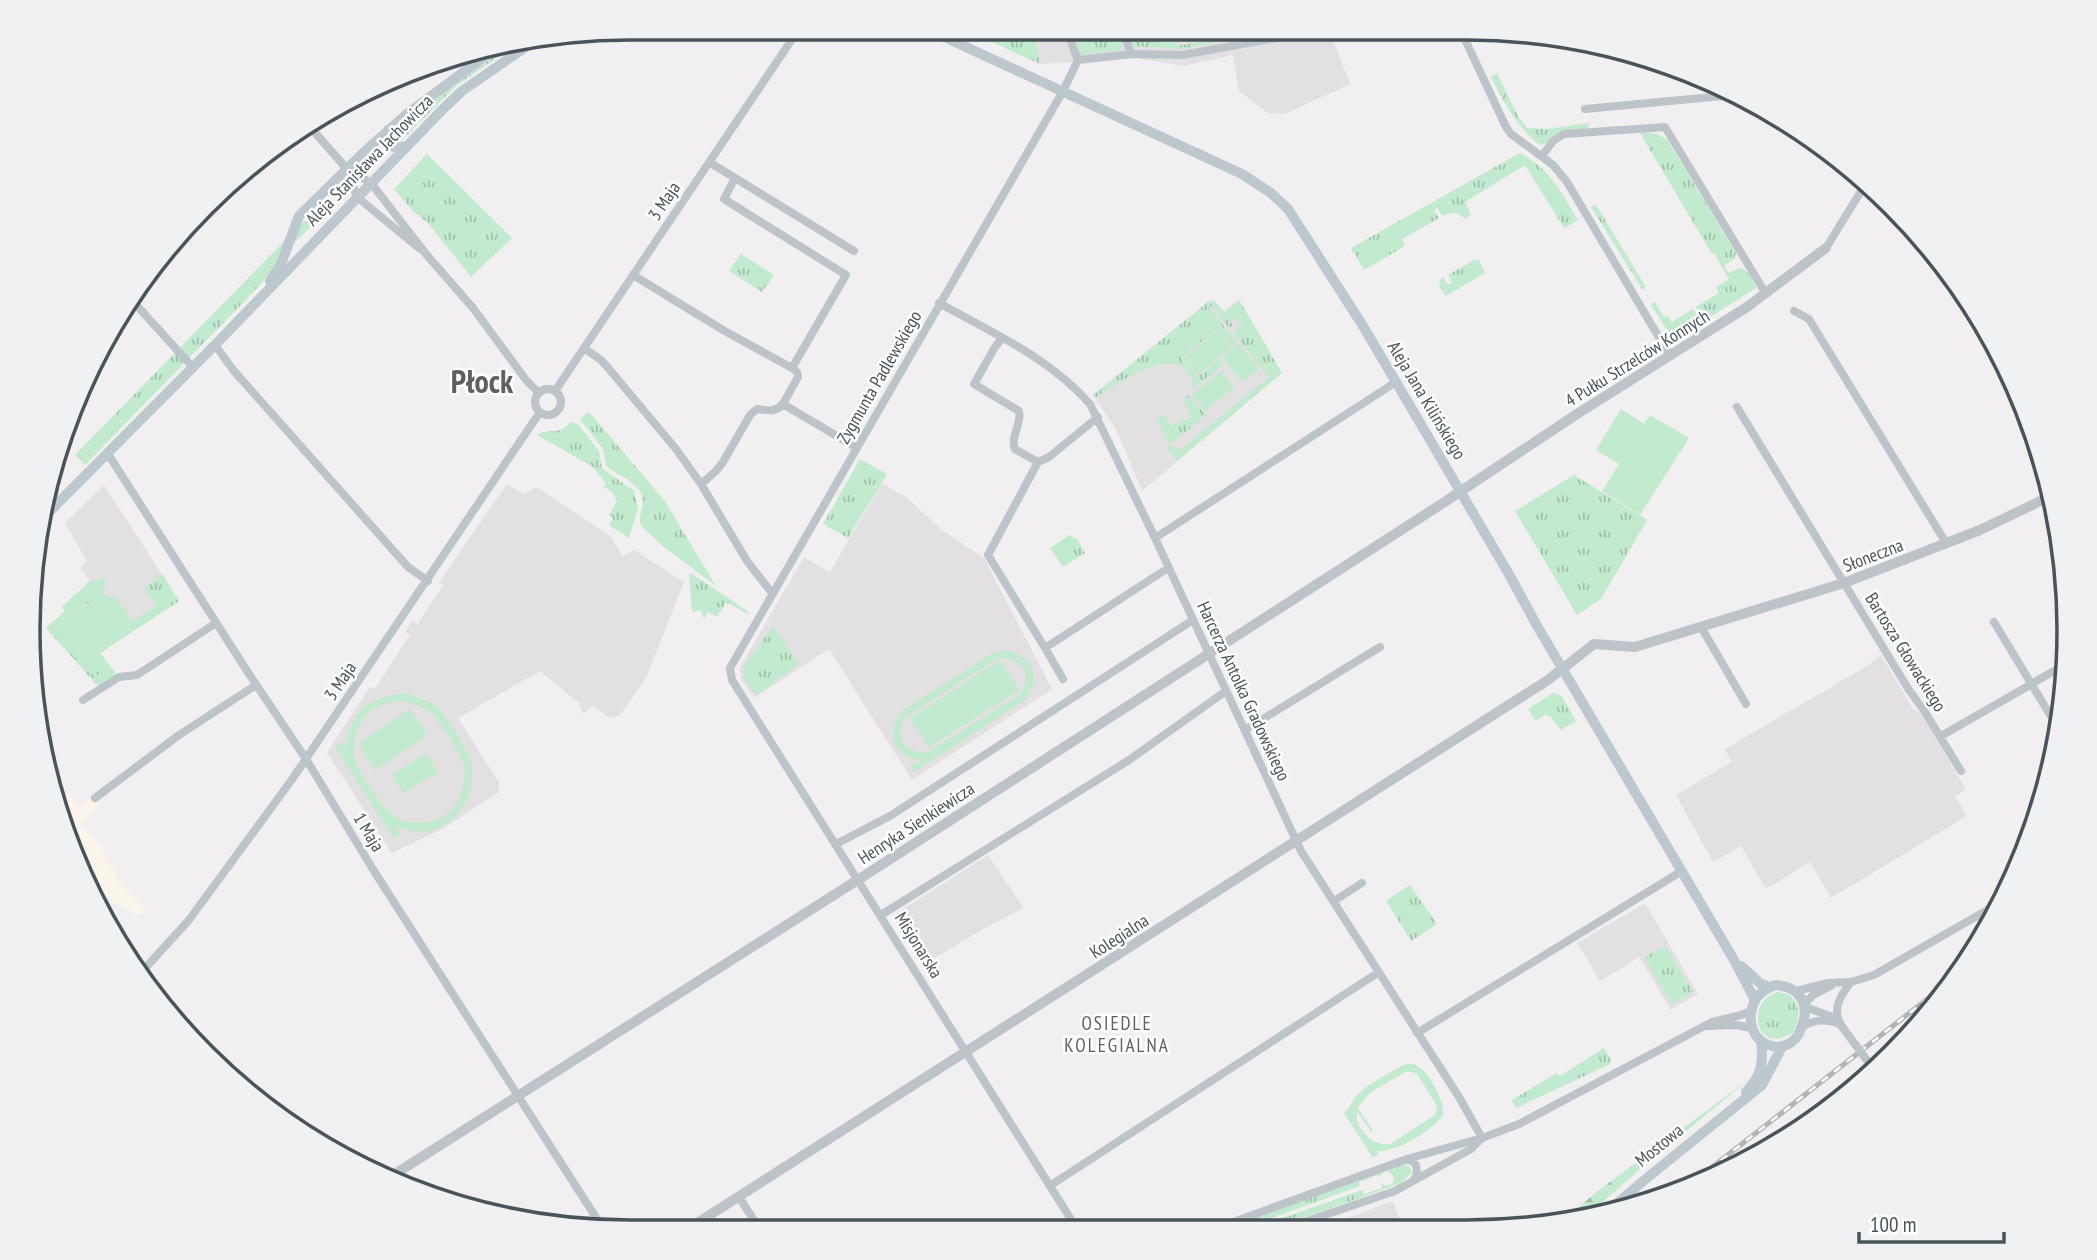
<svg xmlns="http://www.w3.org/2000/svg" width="2097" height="1260" font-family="'PT Sans Narrow',sans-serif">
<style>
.commercial{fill:#faf4ea}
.education{fill:#e2e0e0}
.grass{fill:url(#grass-tufts)}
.forest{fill:url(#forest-firs)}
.pitch{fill:#c2eace;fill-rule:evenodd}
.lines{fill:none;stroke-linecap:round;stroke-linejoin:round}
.minor{stroke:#bcc4ca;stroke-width:8}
.tertiary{stroke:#bcc4ca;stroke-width:10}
.secondary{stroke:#bdc7ce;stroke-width:10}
.rail-casing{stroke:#b2b5b8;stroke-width:5}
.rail{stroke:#fff;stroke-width:2.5;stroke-dasharray:8;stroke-linecap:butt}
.minor-bridge{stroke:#bcc4ca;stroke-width:8}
.labels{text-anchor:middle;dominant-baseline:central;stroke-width:5;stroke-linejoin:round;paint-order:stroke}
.street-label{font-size:18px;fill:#49545a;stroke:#fff}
.neighbourhood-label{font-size:19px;letter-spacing:2px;fill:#5c6063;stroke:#fff}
.town-label{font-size:32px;font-weight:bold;fill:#5c6063;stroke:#fff}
.rim{fill:none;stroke:#49545a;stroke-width:3.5}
</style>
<defs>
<pattern id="grass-tufts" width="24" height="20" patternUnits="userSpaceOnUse" patternTransform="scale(1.75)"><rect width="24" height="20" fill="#c2eace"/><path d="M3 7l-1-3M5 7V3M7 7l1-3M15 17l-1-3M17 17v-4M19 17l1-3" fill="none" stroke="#a0c0aa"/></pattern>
<pattern id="forest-firs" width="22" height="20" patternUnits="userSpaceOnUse" patternTransform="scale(1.75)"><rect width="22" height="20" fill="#c2eace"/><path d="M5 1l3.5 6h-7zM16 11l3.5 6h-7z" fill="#a0c0aa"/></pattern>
</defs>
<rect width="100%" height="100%" fill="#f1efef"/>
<path class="commercial" d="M52 778 80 807 91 797 101 805 80 825 104 849 100 854 118 873 115 878 145 910 139 916 98 893 95 895 60 823Z"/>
<path class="education" d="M1034 30 1330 32 1350 84 1285 114 1268 113 1239 91 1233 55 1183 66 1136 58 1040 64Z
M1214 300 1224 312 1239 300 1282 373 1142 491 1118 433 1093 395 1208 302Z
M882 483 906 497 942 530 984 558 1052 689 912 780 829 649 754 698 741 679 740 667 804 557 830 572Z
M507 484 524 494 536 487 611 537 623 557 634 550 684 582 646 678 620 715 609 718 593 705 583 714 579 703 540 671 458 718 499 782V792L444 828 392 853 327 753 370 687 375 689 410 635 405 632 412 621 418 624 443 585 439 582Z
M104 485 179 601 100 653 98 686 46 628 65 611 62 607 90 581 80 568 87 561 65 523Z
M1881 655 1913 709 1924 716 1966 790 1955 796 1967 816 1831 898 1810 862 1766 889 1741 846 1713 862 1676 795 1731 762 1725 749 1867 666Z
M988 855 1024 908 983 929 923 965 892 916Z
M1645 903 1698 994 1671 1010 1639 957 1600 981 1577 943Z
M1393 1201 1401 1223 1397 1230H1315Z"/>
<path class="grass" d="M966 30H1034L1040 64Z
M1075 30 1119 31 1122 38 1121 48 1118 50 1081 55 1078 52Z
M1127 31H1142L1143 36 1174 31 1177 46 1260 32H1270L1183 49 1132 46Z
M512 47 456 86 401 141H396V136L438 96 506 48Z
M1497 73 1518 116 1527 128 1547 129 1589 123 1588 128 1559 132 1545 144 1540 145C1516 126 1505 104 1491 77Z
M1646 132 1660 135 1668 141 1736 253 1734 259 1724 266 1729 273 1740 268C1748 271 1754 279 1756 288L1704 321 1696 307 1719 293 1716 287 1729 279 1714 253 1712 254 1640 133Z
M1520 153C1550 169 1561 192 1578 220L1564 228 1525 165 1465 202 1471 214 1465 219C1458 211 1451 212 1442 216L1437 208 1434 210 1439 218 1402 239 1405 246 1364 270 1351 248Z
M427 154 512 238 471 277 428 223 414 212 394 189Z
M1596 205 1646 287 1642 289 1591 207Z
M310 221V227L279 259 261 284 85 465 75 455 303 222Z
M741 254 774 275 762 292 729 271Z
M1474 260H1479L1485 273 1446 296 1439 285 1440 280 1443 277 1448 285 1452 283 1448 275Z
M1214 300 1224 312 1239 300 1282 373 1177 461 1168 448 1174 445 1179 451 1269 377 1233 333 1242 326 1235 317 1230 321 1233 325 1229 328 1211 306 1208 307 1237 342 1232 346 1217 329 1181 358 1197 377 1219 359 1224 364 1192 390C1194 382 1192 376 1186 370 1164 349 1115 385 1095 398L1093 395 1208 302Z
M1654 301 1664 317 1668 316 1672 322 1693 309 1701 322 1680 336 1669 333 1651 305Z
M1188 395 1206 415 1169 445 1157 419 1165 415 1171 426 1192 417 1184 400Z
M589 412 664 500 716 586 664 547 641 526C638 518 642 511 643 503 644 484 618 476 606 466L603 449 580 419Z
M570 422 578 424 599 451 602 468 634 491 638 508 629 538 609 525 613 518 609 515 617 501 612 492 604 487 606 484 593 467 537 435C549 427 559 437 570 422Z
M860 459 887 474 848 538 823 524Z
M1574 475 1647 520 1601 599 1577 615 1515 511Z
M1069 535 1077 539 1085 553 1063 567 1050 548Z
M689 574H692L749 612 748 614 726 602 717 617 708 612 704 619 700 610 692 612Z
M163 575 179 601 161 613 157 608 131 625 129 619 110 590 133 621 156 606 144 588Z
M104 576 105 588 101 596 71 614 58 630 52 626 96 678 98 676 84 660 100 653 117 675 98 686 46 628 65 611 62 607 90 581 101 579Z
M773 626 799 664 756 696 744 678V666Z
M1553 693 1561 695 1576 721 1561 730 1551 717 1545 715 1536 721 1528 709Z
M1410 885 1437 924 1411 941 1386 901Z
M1665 946 1693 992 1672 1004 1644 958Z
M1778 992C1801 995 1802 1015 1793 1032 1757 1058 1743 1002 1778 992Z
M1604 1048 1611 1060 1610 1064 1516 1108 1512 1100 1557 1073 1560 1076Z
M1403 1164 1409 1166 1412 1172 1401 1183 1393 1186 1269 1230H1249L1362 1190 1364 1194 1382 1188 1381 1183 1386 1186 1392 1184 1394 1179 1392 1174 1387 1171 1382 1173 1379 1178 1378 1175 1359 1182 1360 1186 1239 1230H1231L1229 1226Z"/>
<path class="forest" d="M1748 1080 1639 1170 1589 1214 1564 1219 1598 1191Z"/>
<path class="pitch" d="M1217 330 1231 347 1197 375 1183 359Z
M1238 343 1259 369 1242 382 1222 357Z
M1221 371 1234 387 1205 411 1192 395Z
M1621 409 1644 424 1650 415 1689 438 1640 515 1602 491 1619 464 1596 450Z
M104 595C119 595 127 612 131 624L157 608 161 613 100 653 84 660 98 676 96 678 81 661 73 656 52 626 53 624 58 629 62 621Z
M1006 650C1034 657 1042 678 1024 701L914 772 910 766 923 760C893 758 884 733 903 710L991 654ZM1006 658C1026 662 1032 680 1019 695L928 752C904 755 891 733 908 715L997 659Z
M1000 660 1019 690 929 747 910 718Z
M405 693C416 697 431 701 439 709 446 716 464 746 469 755 471 760 472 766 472 771 476 804 446 837 412 831 407 830 401 828 396 826L401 835 394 839 335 747 342 743 346 748C351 710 368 697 405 693ZM404 701C414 704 425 707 433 715 439 720 459 753 462 760 470 781 459 812 438 819 401 831 387 814 369 785 365 779 361 773 358 767 348 748 357 721 373 709 382 703 394 702 404 701Z
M410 709 427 735 375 770 358 744Z
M426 753 438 772 403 793 392 775Z
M1408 1064C1413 1064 1415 1064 1419 1067 1430 1074 1445 1103 1443 1115 1433 1130 1395 1153 1377 1151L1378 1154 1373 1158 1344 1113C1351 1108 1351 1101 1357 1095 1369 1083 1387 1075 1401 1066ZM1406 1072H1412L1417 1074 1437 1106 1435 1115 1390 1144C1372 1146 1355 1129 1357 1111L1371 1132 1373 1131 1358 1108C1366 1092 1390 1081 1406 1072Z"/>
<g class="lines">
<path class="minor" d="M1069 30 1072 45 1078 60
M1123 31 1131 54
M1462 33 1506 127 1511 134 1553 165 1567 182 1670 356
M1585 109 1734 95
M310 127 347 169 371 183 426 254 473 308 526 380 539 393
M1542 156 1553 141 1564 134 1665 127 1766 294
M709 162 854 251
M347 169 357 197 420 249
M735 178 724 199 846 275 792 368 797 372 798 377 783 404
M1826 248 1866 183
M633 275 723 330 792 368
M129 297 188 362
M939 303C991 332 1050 358 1090 404L1155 538 1301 851 1459 1097 1482 1138
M1794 311 1809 319 1946 543
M1002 338 995 347 974 384 1019 411C1022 424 1010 436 1015 449L1038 462 1049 457 1098 417
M215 345 234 371 408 567 428 581
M584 348 601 360 609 369 676 449 701 484 747 561 772 593
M1996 363 2039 446
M535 402a13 13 0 1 1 26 0a13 13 0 1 1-26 0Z
M555 391 799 29
M1737 407 1909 690 1925 712 1961 771
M108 454 249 674 306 759 374 871 602 1227
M1038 462 988 555 1045 648
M701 484 716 471 723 462 750 415 757 409C768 410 775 413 783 404L857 448
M2047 499 2055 512
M1155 538 1396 382
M1994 622 2058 728
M1701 627 1746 704
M1063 679 1045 648 1168 568
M83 700 119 677 137 675 216 623
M1245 730 1380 647
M1941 736 2068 663
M95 798 179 735 256 685
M836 844 890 816 1193 620
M1334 901 1362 883
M881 915 1129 760 1226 691
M139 975 189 920 293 778 540 412
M1796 991 1828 983 1851 982 1874 975 2005 900
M1805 1004 1813 995 1831 986
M1805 1007 1838 1019
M1707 1026 1736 1025 1751 1028
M1802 1027C1815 1019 1826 1019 1840 1024
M1843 1028C1831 1011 1839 997 1851 982
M1417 1033 1682 871
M1407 1159 1414 1162C1418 1168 1418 1173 1414 1180
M1051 1185 1379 972
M739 1197 759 1228
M1077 1229 732 680 730 668 1063 91 1078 60 1131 54 1182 55 1309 32
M1211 1230 1407 1159 1482 1138 1519 1124 1712 1022 1741 1015 1751 1011
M1281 1230 1395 1191 1471 1149 1482 1138"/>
<path class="tertiary" d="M387 1179 867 874 1443 503 1577 414 1747 307 1826 248
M691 1227 1548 680 1594 644 1635 647 1844 583 1980 530 2051 496"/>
<path class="secondary" d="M929 30 1242 174 1271 193 1288 209 1363 326 1510 576 1536 624 1734 960 1755 1000
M388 130 387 144 396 148 407 146
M270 281 281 264 299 216 363 153 407 114 492 51
M47 514 215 345 443 109 462 91 530 44
M1741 966 1760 983 1769 987
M1776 985C1800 987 1810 1004 1802 1026 1790 1065 1739 1044 1753 1005 1757 994 1765 988 1776 985Z
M1746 1092C1761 1076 1764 1063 1761 1041
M1609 1210 1653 1173 1762 1085 1782 1047"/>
<g class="rail-casing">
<path id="rail" d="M1683 1190 1958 975"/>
</g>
<use href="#rail" class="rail"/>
<path class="minor-bridge" d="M1843 1028 1872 1067"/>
</g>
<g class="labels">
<g class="street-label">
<text transform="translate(369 160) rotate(-46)">Aleja Stanisława Jachowicza</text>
<text transform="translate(664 201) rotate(-56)">3 Maja</text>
<text transform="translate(1637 358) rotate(-32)">4 Pułku Strzelców Konnych</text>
<text transform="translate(879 377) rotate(-60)">Zygmunta Padlewskiego</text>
<text transform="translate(1427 400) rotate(59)">Aleja Jana Kilińskiego</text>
<text transform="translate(1873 555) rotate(-21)">Słoneczna</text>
<text transform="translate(1906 652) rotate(58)">Bartosza Głowackiego</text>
<text transform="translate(340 681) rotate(-56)">3 Maja</text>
<text transform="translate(1244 691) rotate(65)">Harcerza Antolka Gradowskiego</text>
<text transform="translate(916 823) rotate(-33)">Henryka Sienkiewicza</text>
<text transform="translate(369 832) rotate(59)">1 Maja</text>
<text transform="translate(1119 936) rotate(-33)">Kolegialna</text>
<text transform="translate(919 945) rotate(58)">Misjonarska</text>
<text transform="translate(1659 1145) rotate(-39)">Mostowa</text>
</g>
<g class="neighbourhood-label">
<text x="1117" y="1023">OSIEDLE<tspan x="1117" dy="22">KOLEGIALNA</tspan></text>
</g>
<g class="town-label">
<text x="482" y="381">Płock</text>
</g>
</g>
<path d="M0 0H2097V1260H0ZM630 40H1467A590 590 0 0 1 2057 630V630A590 590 0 0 1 1467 1220H630A590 590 0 0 1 40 630V630A590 590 0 0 1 630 40Z" fill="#f0f1f2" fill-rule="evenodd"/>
<path class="rim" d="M630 40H1467A590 590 0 0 1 2057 630V630A590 590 0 0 1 1467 1220H630A590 590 0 0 1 40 630V630A590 590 0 0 1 630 40Z"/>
<path d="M1859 1232v10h145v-10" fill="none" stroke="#49545a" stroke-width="3.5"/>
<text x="1870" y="1232" font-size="21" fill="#49545a" stroke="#ffffff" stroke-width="5" paint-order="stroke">100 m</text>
</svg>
